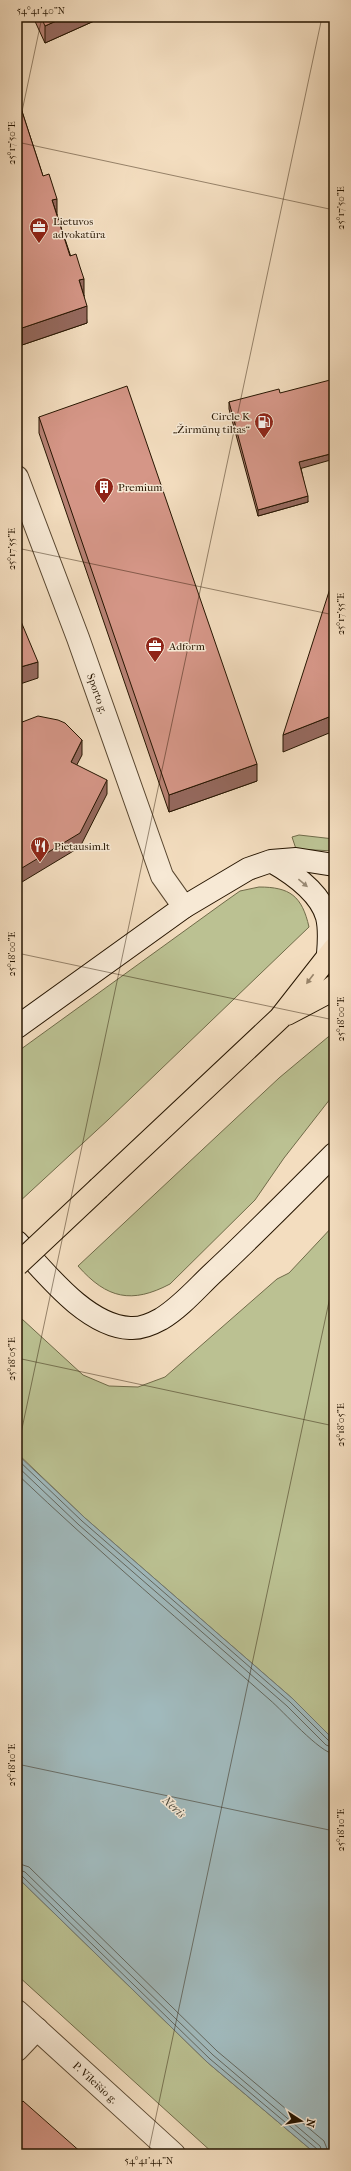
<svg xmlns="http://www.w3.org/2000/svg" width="351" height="2171" font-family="'IM FELL French Canon',serif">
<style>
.green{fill:#bbc192;stroke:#706b49}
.water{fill:#a0b9bc;stroke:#6f7771}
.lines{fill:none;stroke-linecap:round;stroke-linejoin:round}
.shore{stroke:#63675e;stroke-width:1}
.street-casing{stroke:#594730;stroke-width:24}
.secondary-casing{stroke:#261500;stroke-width:24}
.primary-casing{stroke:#261500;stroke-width:24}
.street{stroke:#f7e9d5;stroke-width:22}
.secondary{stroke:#f7e9d5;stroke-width:22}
.primary{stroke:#f3ddbf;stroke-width:22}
.primary-bridge-casing{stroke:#261500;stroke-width:24;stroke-linecap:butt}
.primary-bridge{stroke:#f3ddbf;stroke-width:22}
.wall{fill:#b78174;stroke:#261500}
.shaded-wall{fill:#95695e;stroke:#261500}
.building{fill:#d59687;stroke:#261500}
.oneway{fill:#998a75}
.oneway2{fill:#978369}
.ticks{fill:none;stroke:#261500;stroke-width:1;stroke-opacity:0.45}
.labels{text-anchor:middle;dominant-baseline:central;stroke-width:3;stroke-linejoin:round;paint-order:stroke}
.poi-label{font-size:11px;fill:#261500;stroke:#f7e9d5;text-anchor:start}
.street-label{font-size:11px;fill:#261500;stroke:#f7e9d5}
.water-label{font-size:12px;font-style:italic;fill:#514e42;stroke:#f7e9d5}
.neatline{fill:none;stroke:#261500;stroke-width:1.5}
.ticks-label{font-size:10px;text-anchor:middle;fill:#261500}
</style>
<rect width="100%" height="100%" fill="#f3ddbf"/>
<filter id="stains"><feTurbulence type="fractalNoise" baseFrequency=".005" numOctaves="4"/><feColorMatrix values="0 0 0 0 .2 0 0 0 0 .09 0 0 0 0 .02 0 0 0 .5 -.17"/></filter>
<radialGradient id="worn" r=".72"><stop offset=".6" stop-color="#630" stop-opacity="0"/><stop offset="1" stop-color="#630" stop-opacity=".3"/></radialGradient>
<path class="green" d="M299 835 334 839V851L296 849 292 837Z
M259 887C290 887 302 896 309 927L109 1119 18 1203 17 1052 223 903 240 891Z
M334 1032V1094L284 1158 255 1200 170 1284C132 1304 107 1299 78 1266L279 1078Z
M334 1225V1740L293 1699 85 1518 17 1453V1323L22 1319 83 1375 109 1386 138 1387 165 1377 277 1279 289 1273Z
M17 1877 207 2062 316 2154H214L17 1975Z"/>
<path class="water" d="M17 1454 85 1518 293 1699 334 1740V2154H316L207 2062 17 1877Z"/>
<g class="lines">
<path class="shore" d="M17 1459 82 1521 290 1702 330 1742 334 1743
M17 1466 79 1525 287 1706 326 1745 334 1748
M17 1474C99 1552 185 1625 270 1700 283 1711 320 1753 334 1754
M17 1863 29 1867 217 2051 324 2141 329 2154
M17 1869 25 1872 213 2055 320 2146 323 2154
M17 1874 22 1876 210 2059 317 2149 318 2154"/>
<g class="street-casing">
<g id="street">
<path id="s1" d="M17 477 78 638 162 876 184 907"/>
<path id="s2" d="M17 2011 174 2154"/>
<path d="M17 2050 37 2029"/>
</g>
</g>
<g class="secondary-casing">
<path id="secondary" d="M271 861C292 873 320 892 327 917 330 929 329 942 328 954
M17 1027 184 907 248 869 271 861 296 859 334 865
M17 1242C45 1272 86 1326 130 1328 141 1329 152 1324 161 1319 181 1307 197 1288 213 1273 255 1234 294 1194 334 1154"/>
</g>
<g class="primary-casing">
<path id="primary" d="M287 1014 323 995 334 986
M99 1188 280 1018 334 949"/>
</g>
<use href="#street" class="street"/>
<use href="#secondary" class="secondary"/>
<use href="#primary" class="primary"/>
<g class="primary-bridge-casing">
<path id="primary-bridge" d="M17 1265 99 1188"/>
</g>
<use href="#primary-bridge" class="primary-bridge"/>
</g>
<path class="wall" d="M33 17H103L45 43Z
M17 96 43 176 57 215 84 296 87 323 22 345 17 331Z
M280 393 301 468 308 502 258 516 229 409V402Z
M39 417 257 781 169 812 39 433Z"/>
<path class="shaded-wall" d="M65 17H103L45 43V26Z
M57 199V215L52 200Z
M84 279V296L79 280Z
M87 306V323L22 345V328Z
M334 453V459L299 469V462Z
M308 496V502L258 516V510Z
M38 662V678L17 685V668Z
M334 715V731L283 752V735Z
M82 740V755L71 776V762Z
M257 764V781L169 812V795Z
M107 780V794L80 847 17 885V871Z"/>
<path class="building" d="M41 17H65L45 26Z
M17 96 43 176 49 174 57 199 52 200 70 256 76 254 80 267 84 279 79 280 87 306 22 328 17 314Z
M334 379V453L299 462 308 496 258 510 229 402 279 389 280 393Z
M127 386 257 764 169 795 39 417Z
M334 576V715L283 735Z
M17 612 38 662 17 668Z
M38 716 58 720 65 723 82 740 71 762 107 780 80 833 17 871V724Z
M23 2101 83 2154H17V2107Z"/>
<defs><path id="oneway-solid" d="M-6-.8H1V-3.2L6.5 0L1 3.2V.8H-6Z"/></defs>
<use class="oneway" href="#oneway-solid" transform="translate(303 883) rotate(40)"/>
<use class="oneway2" href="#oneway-solid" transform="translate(310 979) rotate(127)"/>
<path class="ticks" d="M17 135 42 17M17 142 334 210M17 548 334 615M17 953 334 1020M17 1358 334 1426M17 1452 322 17M17 1764 334 1831M148 2154 334 1278"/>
<defs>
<g id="office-pin" transform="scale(1)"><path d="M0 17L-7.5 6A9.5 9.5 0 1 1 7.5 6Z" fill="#8f2418" stroke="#f7e9d5"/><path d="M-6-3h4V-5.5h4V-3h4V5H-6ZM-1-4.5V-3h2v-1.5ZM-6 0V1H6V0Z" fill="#fff"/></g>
<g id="fuel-pin" transform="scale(1)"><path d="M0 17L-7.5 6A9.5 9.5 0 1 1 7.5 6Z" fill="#8f2418" stroke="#f7e9d5"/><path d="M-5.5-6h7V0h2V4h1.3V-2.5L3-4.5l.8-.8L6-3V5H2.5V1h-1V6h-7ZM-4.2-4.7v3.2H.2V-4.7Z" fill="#fff"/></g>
<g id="building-pin" transform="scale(1)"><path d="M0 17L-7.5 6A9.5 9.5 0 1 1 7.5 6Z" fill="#8f2418" stroke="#f7e9d5"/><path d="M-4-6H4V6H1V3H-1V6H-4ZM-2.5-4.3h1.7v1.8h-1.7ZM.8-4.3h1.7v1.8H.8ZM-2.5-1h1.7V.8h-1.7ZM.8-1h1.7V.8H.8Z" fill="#fff"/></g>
<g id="restaurant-pin" transform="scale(1)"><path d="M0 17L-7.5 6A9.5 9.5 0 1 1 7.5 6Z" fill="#8f2418" stroke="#f7e9d5"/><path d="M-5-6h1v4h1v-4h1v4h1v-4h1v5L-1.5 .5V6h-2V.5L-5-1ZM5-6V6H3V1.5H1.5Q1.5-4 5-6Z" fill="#fff"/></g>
</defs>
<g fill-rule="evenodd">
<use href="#office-pin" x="39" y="227"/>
<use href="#fuel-pin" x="264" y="422"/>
<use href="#building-pin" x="104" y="487"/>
<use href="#office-pin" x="155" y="646"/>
<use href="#restaurant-pin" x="40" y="846"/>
</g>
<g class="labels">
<g class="poi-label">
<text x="53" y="221">Lietuvos<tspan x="53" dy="13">advokatūra</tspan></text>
<text x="250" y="416" text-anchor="end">Circle K<tspan x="250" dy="13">„Žirmūnų tiltas“</tspan></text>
<text x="118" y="487">Premium</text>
<text x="169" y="646">Adform</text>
<text x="54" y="846">Pietausim.lt</text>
</g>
<g class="street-label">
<text stroke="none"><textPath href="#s1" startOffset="231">Sporto g.</textPath></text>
<text stroke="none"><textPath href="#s2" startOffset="106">P. Vileišio g.</textPath></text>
</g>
<g class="water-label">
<text transform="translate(174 1807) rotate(42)">Neris</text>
</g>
</g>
<rect width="351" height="2171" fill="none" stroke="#f3ddbf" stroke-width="44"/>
<g transform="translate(301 2121) rotate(102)" stroke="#f7e9d5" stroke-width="3" paint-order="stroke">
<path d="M0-3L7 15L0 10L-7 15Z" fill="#261500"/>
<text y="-6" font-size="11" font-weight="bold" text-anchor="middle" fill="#261500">N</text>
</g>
<rect x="22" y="22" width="307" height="2127" class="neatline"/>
<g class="ticks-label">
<text x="41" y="14">54°41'40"N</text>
<text transform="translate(11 143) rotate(-90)" y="4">25°17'50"E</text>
<text transform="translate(340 208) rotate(-90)" y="4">25°17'50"E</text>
<text transform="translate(11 549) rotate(-90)" y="4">25°17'55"E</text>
<text transform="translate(340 614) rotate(-90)" y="4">25°17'55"E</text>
<text transform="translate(11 954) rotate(-90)" y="4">25°18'00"E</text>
<text transform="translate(340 1019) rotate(-90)" y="4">25°18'00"E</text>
<text transform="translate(11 1359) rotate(-90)" y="4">25°18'05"E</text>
<text transform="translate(340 1425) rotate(-90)" y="4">25°18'05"E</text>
<text transform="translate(11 1765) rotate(-90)" y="4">25°18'10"E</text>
<text transform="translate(340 1830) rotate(-90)" y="4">25°18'10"E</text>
<text x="149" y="2164">54°41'44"N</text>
</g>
<rect width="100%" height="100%" filter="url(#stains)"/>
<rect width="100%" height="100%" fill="url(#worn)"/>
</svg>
